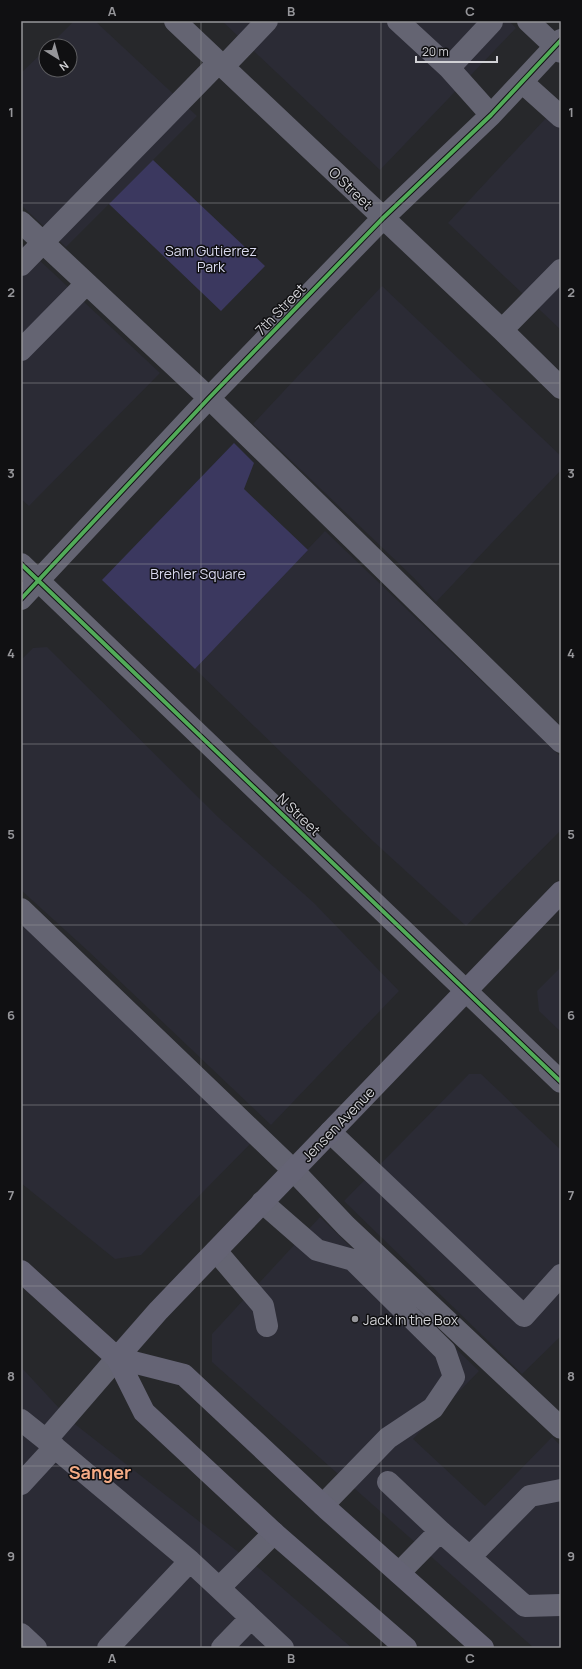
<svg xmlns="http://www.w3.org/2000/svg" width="582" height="1669" font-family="Manrope,sans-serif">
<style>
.built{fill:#2b2b35}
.green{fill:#3b385f}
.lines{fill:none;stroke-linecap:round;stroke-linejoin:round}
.minor{stroke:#646472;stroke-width:22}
.major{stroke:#656475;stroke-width:22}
.cycleway-casing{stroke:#101012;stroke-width:6}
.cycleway{stroke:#51ab58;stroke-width:4}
.grid{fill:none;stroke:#96969a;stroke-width:1;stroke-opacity:0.55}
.poi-dot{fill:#96969a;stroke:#101012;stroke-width:1.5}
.labels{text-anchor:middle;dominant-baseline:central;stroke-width:3;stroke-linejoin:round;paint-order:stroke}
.street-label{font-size:14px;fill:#d1d1d5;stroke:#101012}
.park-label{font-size:14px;fill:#d9d9ee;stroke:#101012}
.poi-label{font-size:14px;fill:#d1d1d5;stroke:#101012;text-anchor:start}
.district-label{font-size:18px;font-weight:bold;fill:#f4ab85;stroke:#101012}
.neatline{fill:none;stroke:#96969a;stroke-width:1.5}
.grid-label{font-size:13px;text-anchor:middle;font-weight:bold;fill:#96969a}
</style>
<rect width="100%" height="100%" fill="#27282b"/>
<path class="built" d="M74 21H95L197 116 66 247 21 205V73L46 49V70H70V46H49Z
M222 21H509L516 28 380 170Z
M561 102V330L448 223Z
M21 243 160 373 29 506 21 499Z
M382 286 561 456V470L436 602 414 578 253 424Z
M325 531 561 757V830L466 926 374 842 195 669Z
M47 647 218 817 314 903 399 991 271 1125 87 950 21 890V660L33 648Z
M21 923 254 1140 141 1255 115 1259 21 1183Z
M561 967V1032L539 1011 537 991Z
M469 1074H481L561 1150V1336L522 1374 344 1201Z
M320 1217 479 1371 413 1439 485 1506 552 1437 561 1446V1648H534L212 1362V1334Z
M21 1367 71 1421 260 1569 352 1648H21Z"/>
<path class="green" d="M153 160 265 266 221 311 109 204Z
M234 443 254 463 244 489 308 550 195 669 102 580Z"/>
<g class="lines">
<path class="minor" d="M175 21 502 330 561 388
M398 21 449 68 491 115
M528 21 561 52
M224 66 267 21
M449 68 492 22 490 21
M522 82 561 117
M21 222 209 398 561 742
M21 265 219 62
M502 330 561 270
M21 350 86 284
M21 564 561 1082
M21 599 209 398 383 218 491 115 561 40
M21 909 293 1170 346 1226 561 1428
M330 1132 524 1316 561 1275
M262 1202 317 1250 353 1260 445 1351 454 1377 433 1408 388 1438 323 1505
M216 1251 263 1306 267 1326
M21 1420 46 1440 117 1358
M46 1440 190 1561 219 1588
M388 1482 440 1531
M21 1484 55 1447
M274 1533 219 1588 283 1648
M470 1557 530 1496 561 1490
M399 1573 440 1531 525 1606 561 1605
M21 1634 36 1648
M108 1648 190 1561
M222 1648 251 1618"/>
<path class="major" d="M21 1271 117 1358 144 1412 274 1533 406 1648
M117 1358 159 1310 561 892
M117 1358 184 1375 327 1509 483 1648"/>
<g class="cycleway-casing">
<path id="cycleway" d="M21 564 561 1082
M21 599 209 398 383 218 491 115 561 40"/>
</g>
<use href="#cycleway" class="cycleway"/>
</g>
<path class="grid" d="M201 21V1648M381 21V1648M21 203H561M21 383H561M21 564H561M21 744H561M21 925H561M21 1105H561M21 1286H561M21 1466H561"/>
<circle class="poi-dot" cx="355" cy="1319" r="4"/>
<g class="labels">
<g class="street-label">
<text transform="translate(351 188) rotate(44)">O Street</text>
<text transform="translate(280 309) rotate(-46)">7th Street</text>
<text transform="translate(299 814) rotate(44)">N Street</text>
<text transform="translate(338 1124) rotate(-46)">Jensen Avenue</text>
</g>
<g class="park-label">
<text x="211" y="250">Sam Gutierrez<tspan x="211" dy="16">Park</tspan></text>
<text x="198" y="573">Brehler Square</text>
</g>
<g class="poi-label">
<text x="363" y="1319">Jack in the Box</text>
</g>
<g class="district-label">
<text x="100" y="1472">Sanger</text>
</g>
</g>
<rect width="582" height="1669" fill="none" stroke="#101012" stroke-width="44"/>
<g transform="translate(58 58) rotate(143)"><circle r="19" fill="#101012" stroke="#5d5d60"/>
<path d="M0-3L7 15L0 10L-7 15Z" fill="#96969a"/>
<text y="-6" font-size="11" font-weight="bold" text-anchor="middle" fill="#d1d1d5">N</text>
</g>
<path d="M416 56v6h81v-6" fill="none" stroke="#d1d1d5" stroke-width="2"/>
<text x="422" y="56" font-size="12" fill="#d1d1d5" stroke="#101012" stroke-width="3" paint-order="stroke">20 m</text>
<rect x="22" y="22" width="538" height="1625" class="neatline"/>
<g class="grid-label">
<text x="112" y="16">A</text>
<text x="291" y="16">B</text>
<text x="470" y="16">C</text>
<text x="11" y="117">1</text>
<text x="571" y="117">1</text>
<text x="11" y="297">2</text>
<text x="571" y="297">2</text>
<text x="11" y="478">3</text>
<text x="571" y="478">3</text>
<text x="11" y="658">4</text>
<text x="571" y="658">4</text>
<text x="11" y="839">5</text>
<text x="571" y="839">5</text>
<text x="11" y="1020">6</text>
<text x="571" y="1020">6</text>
<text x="11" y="1200">7</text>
<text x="571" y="1200">7</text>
<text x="11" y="1381">8</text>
<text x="571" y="1381">8</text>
<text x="11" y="1561">9</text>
<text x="571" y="1561">9</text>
<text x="112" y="1663">A</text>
<text x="291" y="1663">B</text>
<text x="470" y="1663">C</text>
</g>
</svg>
